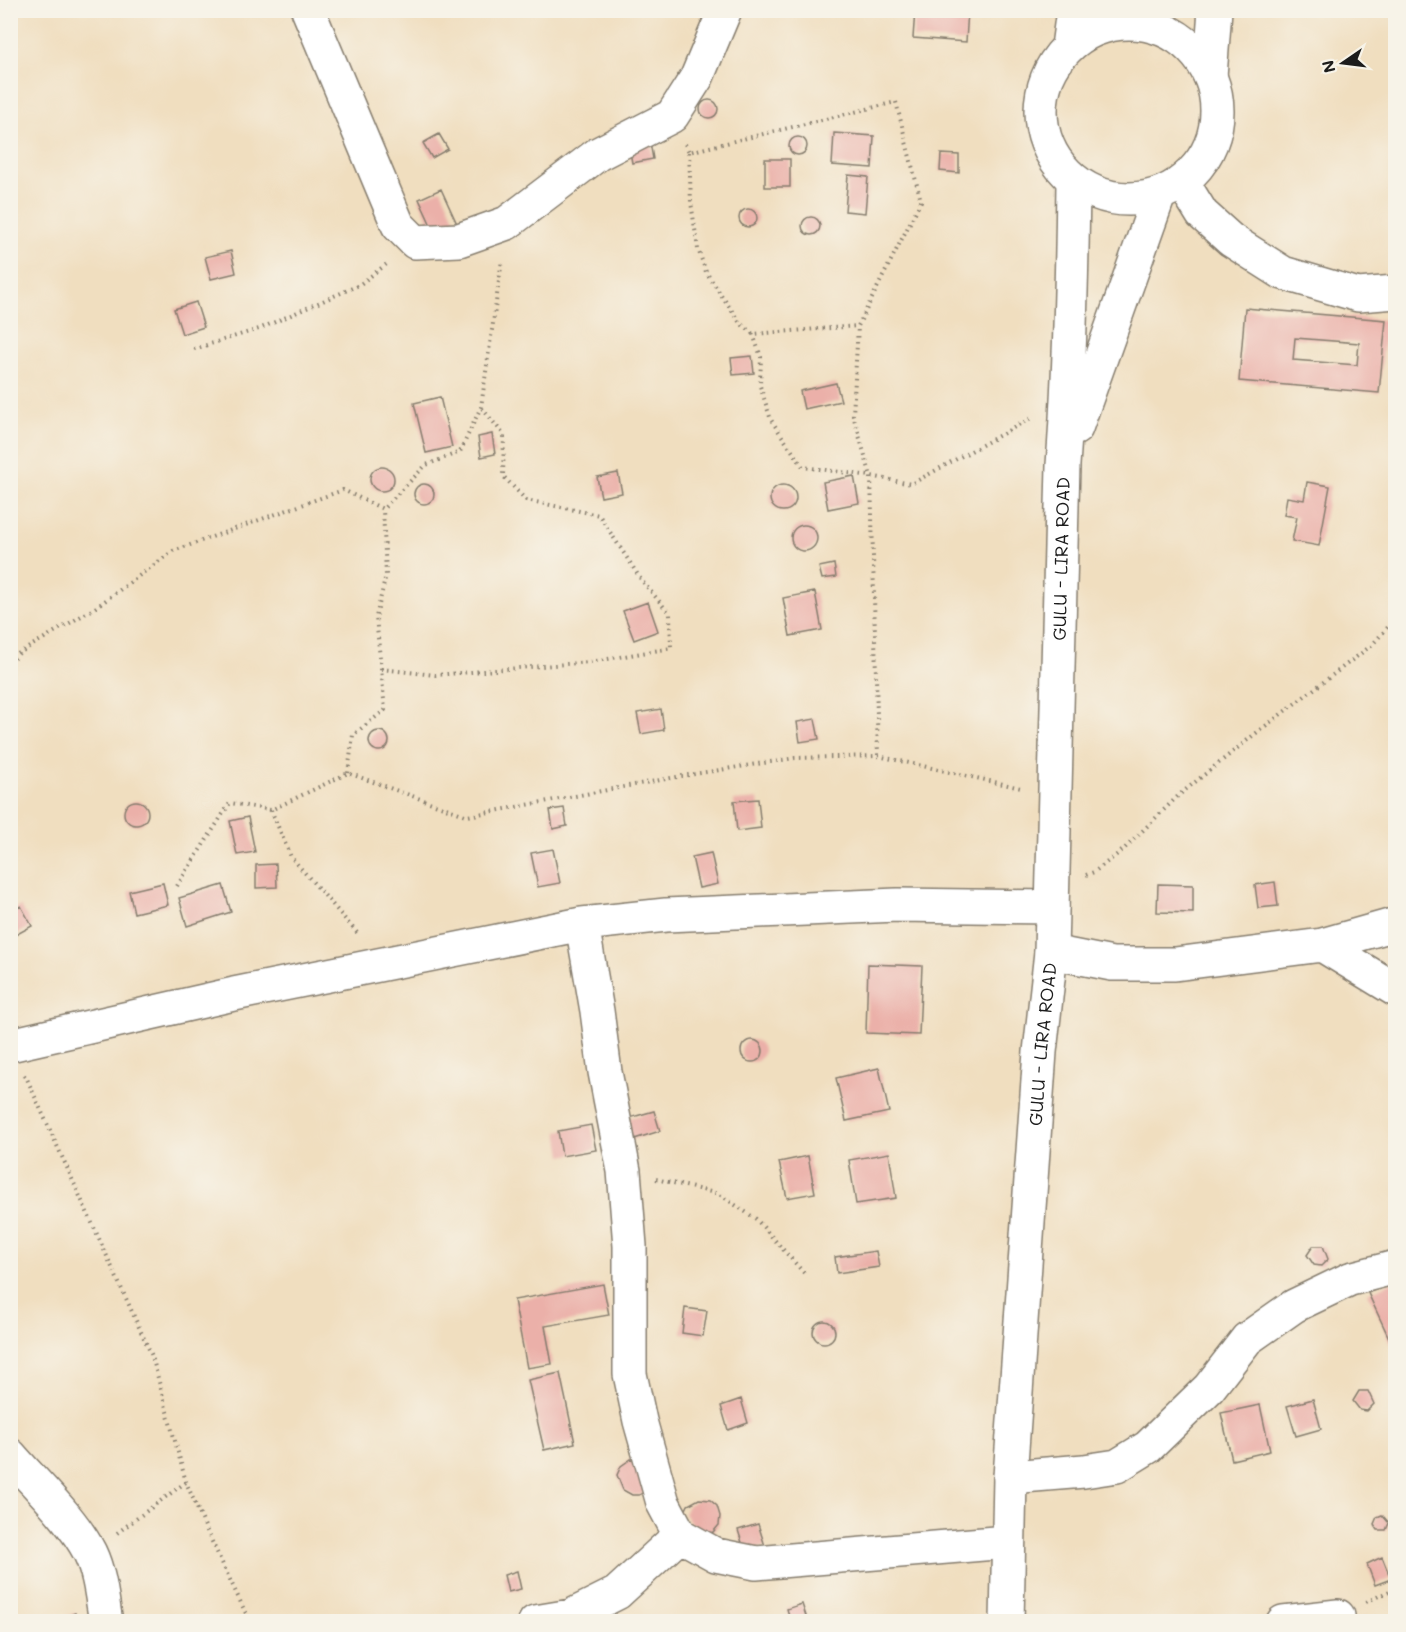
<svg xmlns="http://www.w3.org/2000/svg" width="1406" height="1632" font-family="Mali,sans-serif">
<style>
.building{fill:#ebb0a9;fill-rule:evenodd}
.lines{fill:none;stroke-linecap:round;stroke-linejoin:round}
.street-casing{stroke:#867d6e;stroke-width:36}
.secondary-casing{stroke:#867d6e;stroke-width:36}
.primary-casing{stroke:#867d6e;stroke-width:36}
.path{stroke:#867d6e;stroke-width:4;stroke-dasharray:1.5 4.5;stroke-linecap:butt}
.street{stroke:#fff;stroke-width:33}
.secondary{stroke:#fff;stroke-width:33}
.primary{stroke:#fff;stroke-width:33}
.labels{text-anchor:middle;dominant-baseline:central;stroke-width:4.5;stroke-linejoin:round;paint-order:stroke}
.street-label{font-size:18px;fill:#1c1c1c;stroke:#f7f3e8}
</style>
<rect width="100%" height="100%" fill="#f7f3e8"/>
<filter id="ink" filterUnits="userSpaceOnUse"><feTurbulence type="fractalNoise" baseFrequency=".0167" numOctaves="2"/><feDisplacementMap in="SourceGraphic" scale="12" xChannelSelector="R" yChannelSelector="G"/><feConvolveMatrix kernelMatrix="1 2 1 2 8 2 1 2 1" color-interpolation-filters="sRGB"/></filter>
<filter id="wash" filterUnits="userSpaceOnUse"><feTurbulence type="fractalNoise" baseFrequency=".008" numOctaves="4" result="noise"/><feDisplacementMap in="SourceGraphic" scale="24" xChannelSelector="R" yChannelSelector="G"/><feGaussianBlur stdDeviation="1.35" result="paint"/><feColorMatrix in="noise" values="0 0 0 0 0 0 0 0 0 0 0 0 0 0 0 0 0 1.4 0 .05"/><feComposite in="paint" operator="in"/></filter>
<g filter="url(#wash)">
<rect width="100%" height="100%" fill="#f0debf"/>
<g id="blocks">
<path class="building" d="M915 10H968L966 42 913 38Z
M700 109a9 9 0 1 1 18 0a9 9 0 1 1-18 0Z
M834 133 874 136 872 168 832 165Z
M439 134 448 149 432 158 423 143Z
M789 146a9 9 0 1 1 18 0a9 9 0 1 1-18 0Z
M650 142 653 159 632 163 629 146Z
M941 154 959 155V173L940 171Z
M765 159H790V187H765Z
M848 175 868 177 865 213 845 211Z
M441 189 457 224 435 234 419 199Z
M739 218a9 9 0 1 1 18 0a9 9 0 1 1-18 0Z
M802 226a9 9 0 1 1 18 0a9 9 0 1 1-18 0Z
M231 251 236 273 211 279 205 257Z
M196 302 204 327 182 334 174 309Z
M1245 308 1386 320 1379 393 1239 381ZM1295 338 1359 343 1357 365 1293 360Z
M752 356 754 373 733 375 731 358Z
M836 383 841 401 804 409 800 391Z
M440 397 452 447 426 453 414 403Z
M492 434 495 454 481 457 478 437Z
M370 479a12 12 0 1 1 24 0a12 12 0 1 1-24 0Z
M618 473 622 493 601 497 597 477Z
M854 476 859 503 828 509 823 482Z
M1307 482 1330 486 1319 546 1292 541 1297 517 1284 515 1287 497 1304 500Z
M414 494a10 10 0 1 1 20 0a10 10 0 1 1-20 0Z
M770 498a13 13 0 1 1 26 0a13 13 0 1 1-26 0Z
M791 538a13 13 0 1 1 26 0a13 13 0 1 1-26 0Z
M834 564 836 577 822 579 819 567Z
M815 592 822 630 790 636 783 598Z
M648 602 658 631 634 640 623 611Z
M661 709 664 730 641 734 637 713Z
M815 719 819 739 800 742 797 722Z
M369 741a10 10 0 1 1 20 0a10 10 0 1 1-20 0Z
M758 799 761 828 737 831 734 801Z
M124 813a12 12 0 1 1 24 0a12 12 0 1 1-24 0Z
M564 808 567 826 553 829 550 810Z
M248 817 255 852 237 855 230 821Z
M553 849 560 883 538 887 531 853Z
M711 853 718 884 699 888 692 857Z
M276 864 277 887 256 888V865Z
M1275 882 1278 906 1258 908 1255 885Z
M163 883 168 905 134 913 129 891Z
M1158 884 1193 885V913L1157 912Z
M223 885 231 912 187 926 179 898Z
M21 906 32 926 10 938V911Z
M868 964 922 966 919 1035 866 1033Z
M741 1051a11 11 0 1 1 22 0a11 11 0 1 1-22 0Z
M879 1068 889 1112 846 1121 836 1078Z
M654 1111 660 1131 628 1141 622 1120Z
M591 1125 596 1150 562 1156 558 1131Z
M889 1153 896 1198 856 1204 849 1160Z
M808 1156 815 1193 787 1198 779 1162Z
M1313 1246H1323L1328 1259 1321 1266 1314 1265 1307 1255Z
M876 1251 879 1267 837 1273 835 1257Z
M1396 1280V1353L1368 1293Z
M603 1284 609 1315 545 1326 552 1364 527 1368 514 1300Z
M685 1308 707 1311 703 1336 682 1333Z
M813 1332a11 11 0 1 1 22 0a11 11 0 1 1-22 0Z
M560 1373 575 1443 544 1450 528 1380Z
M1359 1391H1368L1374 1404 1367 1411 1360 1410 1353 1401Z
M741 1399 748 1423 728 1430 721 1406Z
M1313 1399 1321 1429 1296 1436 1287 1406Z
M1260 1405 1270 1451 1232 1460 1221 1413Z
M631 1459 642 1461 645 1492 639 1495H632L623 1490 617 1475 621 1466Z
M699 1499 710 1500 717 1506 720 1516 719 1525 713 1532 707 1534H700L684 1514 688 1505Z
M1382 1515 1389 1523 1386 1530H1378L1374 1524 1377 1517Z
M758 1524 765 1546 745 1552 738 1530Z
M1382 1557 1391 1579 1375 1585 1367 1564Z
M517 1571 521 1589 508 1592 504 1575Z
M802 1604 808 1622H791L787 1609Z
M75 1613 79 1622H55V1621Z"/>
</g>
</g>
<g filter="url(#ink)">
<use href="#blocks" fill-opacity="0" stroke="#867d6e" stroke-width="1.5"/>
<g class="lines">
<g class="street-casing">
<path id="street" d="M308 10 398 225 415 242 459 240 507 223 598 154 672 116 697 77 725 10
M1183 183 1202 214 1231 240 1283 273 1358 295 1396 292
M582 924 597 1011 605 1072 624 1171 630 1246V1374L640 1421 663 1503 680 1535 716 1555 756 1563 1007 1542
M1322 945 1396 990
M1051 952 1112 964H1175L1322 945 1396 924
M10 1045 234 994 582 924 666 915 897 905 1052 907
M10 1455C36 1485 72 1518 90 1553 100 1574 102 1599 106 1622
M1010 1477 1084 1471 1117 1466 1148 1447 1209 1388 1247 1339 1294 1306 1350 1279 1396 1267
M535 1622 571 1616 617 1593 680 1535
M1283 1622 1338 1616"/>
</g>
<g class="secondary-casing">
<path id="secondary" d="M1138 23 1145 10
M1210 76 1215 10"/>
</g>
<g class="primary-casing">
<g id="primary">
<circle cx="1129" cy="111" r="88"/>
<path d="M1068 47 1073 10"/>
<path d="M1076 428 1159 195"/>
<path id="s1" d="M1007 1622 1010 1477 1040 1052 1051 952 1063 465C1070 370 1072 276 1073 181"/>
</g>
</g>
<path class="path" d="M685 144 689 152 896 102 921 201 858 326 853 415 871 476 911 484 1033 417
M689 152 691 202 698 249 706 272 740 323 753 334 858 326
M753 334 761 357 760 386 771 420 803 467 871 476 878 756
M194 349 259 329 359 285 388 263
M10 663 19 653 95 608 173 551 343 490 383 509 426 465 460 452 481 407 502 260
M381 669 435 675 590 662 671 648 670 614 642 581 599 515 526 500 503 476 504 435 481 407
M348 773 353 735 385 710 376 617 386 575 383 509
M271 810 291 857 359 935
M1086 875 1094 872 1123 850 1179 795 1255 734 1372 645 1396 618
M177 886 230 803 271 810 348 773 468 816 682 776 795 758 878 756 1021 788
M24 1075 27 1079 152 1356 186 1482 206 1529 250 1622
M656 1179 719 1194 756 1219 804 1273
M117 1533 186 1482
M1366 1602 1396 1588"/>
<use href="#street" class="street"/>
<use href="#secondary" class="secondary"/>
<use href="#primary" class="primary"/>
</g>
</g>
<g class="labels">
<g class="street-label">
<text stroke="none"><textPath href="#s1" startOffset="1065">GULU - LIRA ROAD</textPath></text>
<text stroke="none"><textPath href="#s1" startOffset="579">GULU - LIRA ROAD</textPath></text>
</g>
</g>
<rect width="1406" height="1632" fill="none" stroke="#f7f3e8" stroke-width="36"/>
<g transform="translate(1343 63) rotate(256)" stroke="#f7f3e8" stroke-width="4.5" paint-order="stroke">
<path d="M0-4.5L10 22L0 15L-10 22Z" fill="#1c1c1c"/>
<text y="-9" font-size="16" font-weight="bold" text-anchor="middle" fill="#1c1c1c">N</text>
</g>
</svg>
